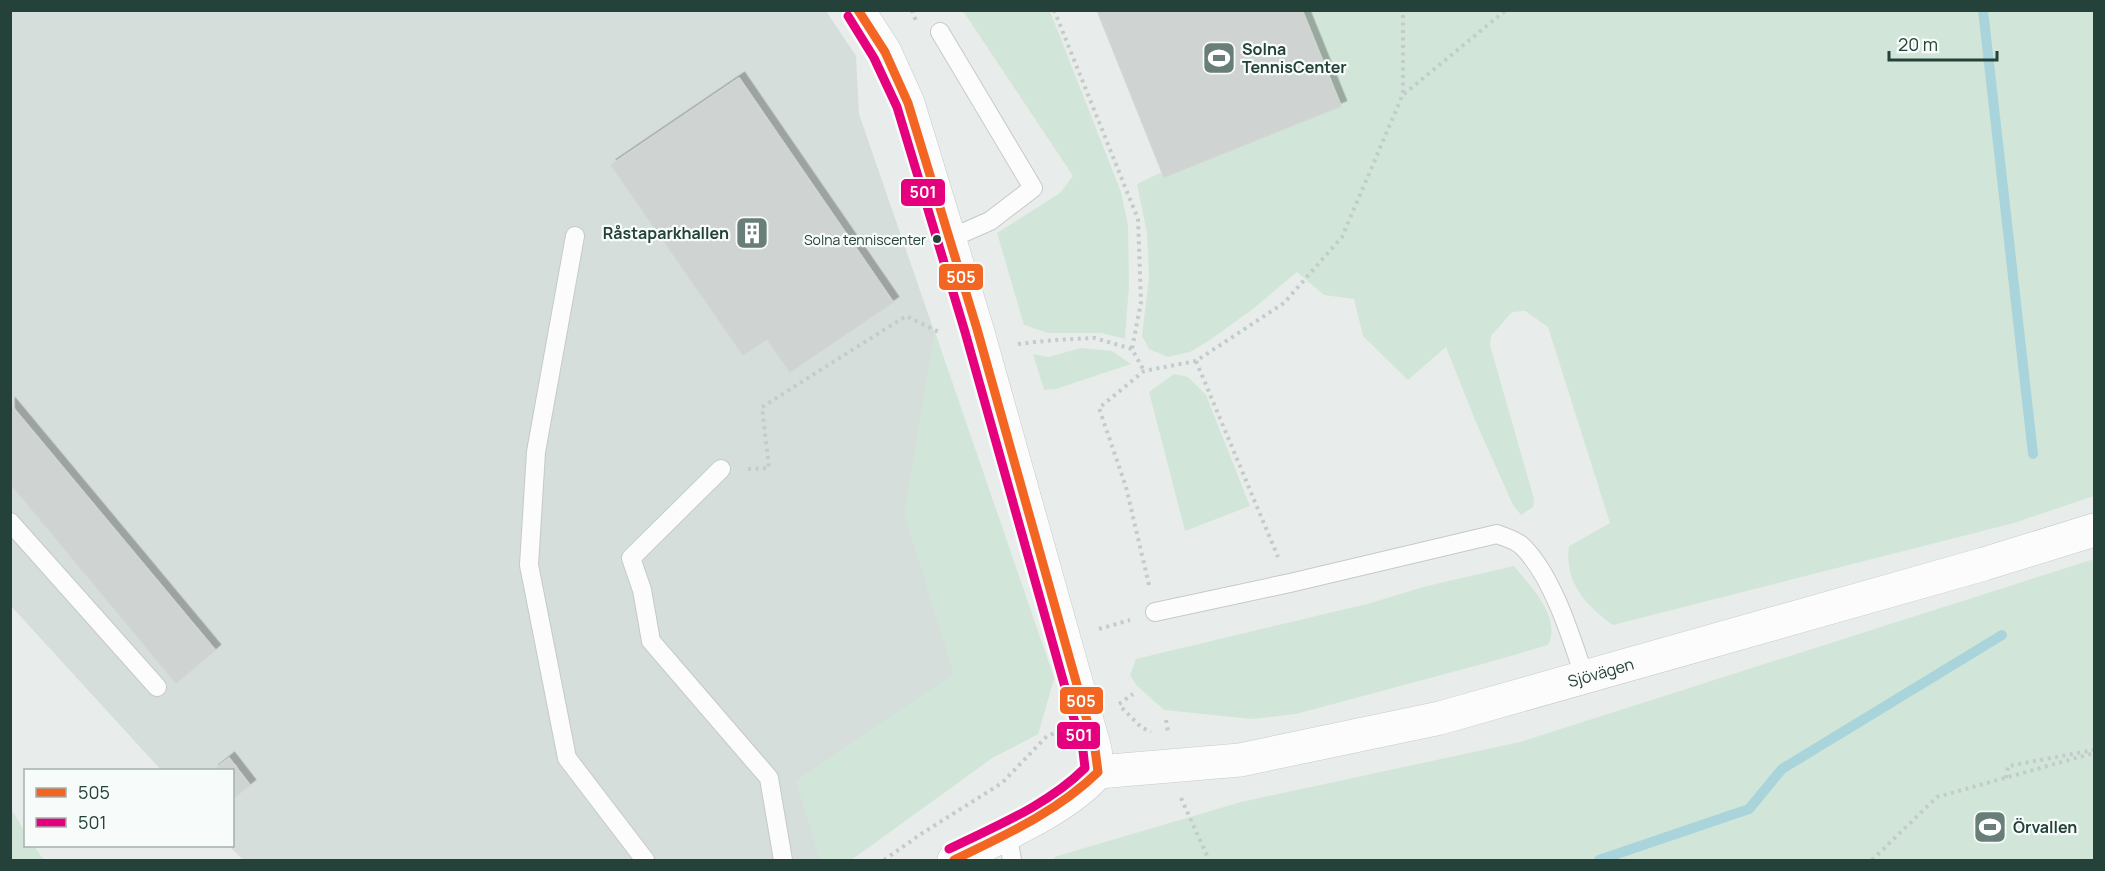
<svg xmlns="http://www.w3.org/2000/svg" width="2105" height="871" font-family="Manrope,sans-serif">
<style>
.built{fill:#d6dedb}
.green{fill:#d1e6d8}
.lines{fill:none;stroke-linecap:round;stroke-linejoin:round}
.stream{stroke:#a9d4db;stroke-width:10}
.building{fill:#cfd4d2;stroke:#d1d6d4;stroke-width:1.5;filter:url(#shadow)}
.lane-casing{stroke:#c5cac8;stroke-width:20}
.street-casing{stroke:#c5cac8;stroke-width:34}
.path{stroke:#c3ccca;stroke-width:4;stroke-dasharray:3 4.5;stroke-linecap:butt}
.lane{stroke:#fcfcfc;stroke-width:18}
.street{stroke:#fcfcfc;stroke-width:33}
.bus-1-casing{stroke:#f7fbf9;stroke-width:14}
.bus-2-casing{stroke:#f7fbf9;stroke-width:14}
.bus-1{stroke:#f26522;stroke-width:9}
.bus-2{stroke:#e5007d;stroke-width:9}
.bus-dot{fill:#24423a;stroke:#f7fbf9;stroke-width:2}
.labels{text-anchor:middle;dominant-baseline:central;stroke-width:4.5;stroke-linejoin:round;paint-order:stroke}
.bus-label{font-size:14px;fill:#24423a;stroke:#f7fbf9;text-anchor:end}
.poi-label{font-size:16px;font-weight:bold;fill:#24423a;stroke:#f7fbf9;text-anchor:start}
.street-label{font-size:16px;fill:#24423a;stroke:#f7fbf9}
.line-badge{stroke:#f7fbf9;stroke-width:2}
.badge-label{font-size:16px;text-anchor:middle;font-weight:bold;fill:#fff}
</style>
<defs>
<filter id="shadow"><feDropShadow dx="5.5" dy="-5.5" stdDeviation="0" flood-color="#0004"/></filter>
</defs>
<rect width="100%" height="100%" fill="#e8edeb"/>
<path class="built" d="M11 11H826L856 56 859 114 1054 678 1038 734 992 758 851 860H243L229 846H232V770H161L11 606Z"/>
<path class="green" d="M963 11H1050L1121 192 1128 225 1129 285 1125 339 1101 333H1048L1024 325 997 233 1060 193 1073 176Z
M1302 11H2094V496L2014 523 1613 625C1585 605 1564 581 1569 546L1610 523 1548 327 1525 311 1512 312 1491 336 1490 345 1534 499 1533 507 1521 515 1513 505 1475 420 1446 347 1408 380 1363 336 1354 299 1324 295 1297 272 1253 309 1210 340 1190 352 1168 357 1149 349 1142 336 1149 278 1147 233 1137 184 1162 172 1164 177 1341 106Z
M935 332 1054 678 1038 734 992 758 851 860H820L796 781 954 674 904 513Z
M1081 348 1112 351 1131 364 1056 389 1044 390 1033 354 1048 357Z
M1174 374 1188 377 1206 395 1250 506 1185 531 1149 392Z
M2094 559V860H1055L1054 857 1241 802 1520 742Z
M1514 566C1531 586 1562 618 1548 645L1486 663 1296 714 1252 719 1164 710 1136 685 1130 675 1136 659 1371 603 1423 587Z
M11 809 25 832 26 846H34L44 860H11Z"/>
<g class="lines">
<path class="stream" d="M1983 10 2033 454
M1599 860 1749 809 1782 769 2002 635"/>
</g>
<path class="building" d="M1097 10H1302L1341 106 1164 177Z
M739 78 893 302 790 372 767 339 743 355 611 165Z
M10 404 215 650 176 683 10 483Z
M229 758 250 785 232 799V770H214Z"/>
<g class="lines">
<g class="lane-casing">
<path id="lane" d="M940 32 1033 188 990 221 949 239
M575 236 536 452 529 565 567 758 645 860
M721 469 631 558 642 590 651 641 769 778 783 860
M10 522 157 687
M1155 612 1290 583 1497 534C1504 537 1516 540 1522 546 1552 575 1571 636 1584 676
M1007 832 1012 860"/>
</g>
<g class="street-casing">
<g id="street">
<path d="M858 10 885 52 908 103 977 329 1095 749 1098 772C1065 810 999 837 954 860"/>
<path id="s1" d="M1098 772 1240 760 1440 718 1984 564 2094 530"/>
</g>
</g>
<path class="path" d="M912 10 916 21
M1054 10 1138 219 1141 302 1132 349
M1404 94 1506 10
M1018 344 1054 340 1095 338 1132 349 1144 371
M1196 361 1278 557
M748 469 769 468 762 407 906 316 941 333
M1149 585 1126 487 1099 408 1144 371 1196 361 1284 303 1342 237 1403 94V10
M1099 629 1130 620
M1119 704 1133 694
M1122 708 1141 727 1151 732
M1166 720 1168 732
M2006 778 2008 766 2094 750
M1181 798 1209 860
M10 859 11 860
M884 860 921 834 1002 783 1047 736 1055 733
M1872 860 1937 797 2094 753"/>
<use href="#lane" class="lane"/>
<use href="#street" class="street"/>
<g class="bus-1-casing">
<path id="bus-1" d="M858 10 885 52 908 103 977 329 1095 749 1098 772C1057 812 1005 835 954 860"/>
</g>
<g class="bus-2-casing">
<path id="bus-2" d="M848 16 874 58 897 107 965 332 1083 751 1085 768C1048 805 996 826 949 849"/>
</g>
<use href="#bus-1" class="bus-1"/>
<use href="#bus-2" class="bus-2"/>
</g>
<defs>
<g id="stadium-square" transform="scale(1.725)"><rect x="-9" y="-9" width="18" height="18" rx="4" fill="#697e78" stroke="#f7fbf9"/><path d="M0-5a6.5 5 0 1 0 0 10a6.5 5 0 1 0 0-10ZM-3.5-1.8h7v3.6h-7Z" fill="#fff"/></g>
<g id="building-square" transform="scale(1.725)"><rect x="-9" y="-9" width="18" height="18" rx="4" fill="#697e78" stroke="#f7fbf9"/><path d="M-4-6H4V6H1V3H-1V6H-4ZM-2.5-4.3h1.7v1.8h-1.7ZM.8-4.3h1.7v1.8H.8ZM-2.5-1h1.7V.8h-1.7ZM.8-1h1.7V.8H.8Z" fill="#fff"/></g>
</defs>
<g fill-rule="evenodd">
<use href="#stadium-square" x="1219" y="58"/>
<use href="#building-square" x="752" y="233"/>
<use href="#stadium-square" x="1990" y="827"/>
</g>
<circle class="bus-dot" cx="937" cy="239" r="5"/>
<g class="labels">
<g class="bus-label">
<text x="926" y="239">Solna tenniscenter</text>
</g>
<g class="poi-label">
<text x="1242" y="49">Solna<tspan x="1242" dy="18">TennisCenter</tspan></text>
<text x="729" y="233" text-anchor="end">Råstaparkhallen</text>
<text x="2013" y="827">Örvallen</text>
</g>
<g class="street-label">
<text stroke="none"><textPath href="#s1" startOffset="514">Sjövägen</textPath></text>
</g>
</g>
<g class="line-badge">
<rect x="900" y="178" width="46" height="29" rx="6" fill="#e5007d"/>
<rect x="938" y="263" width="46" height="28" rx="6" fill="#f26522"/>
<rect x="1059" y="686" width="45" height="29" rx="6" fill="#f26522"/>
<rect x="1056" y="721" width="45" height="29" rx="6" fill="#e5007d"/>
</g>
<g class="badge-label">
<text x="923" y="198">501</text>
<text x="961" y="283">505</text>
<text x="1081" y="707">505</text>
<text x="1079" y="741">501</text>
</g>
<rect width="2105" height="871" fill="none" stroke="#24423a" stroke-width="24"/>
<rect x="24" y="769" width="210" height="78" fill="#f7fbf9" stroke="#a3b1ad" stroke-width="1.5"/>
<rect x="36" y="788" width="30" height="9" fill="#f26522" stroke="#a3b1ad" stroke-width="1.5"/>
<text x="78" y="799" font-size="18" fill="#24423a">505</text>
<rect x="36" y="818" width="30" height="9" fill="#e5007d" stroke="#a3b1ad" stroke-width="1.5"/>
<text x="78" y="829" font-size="18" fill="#24423a">501</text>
<path d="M1889 51v9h108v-9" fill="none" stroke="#24423a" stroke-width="3"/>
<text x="1898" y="51" font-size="18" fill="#24423a" stroke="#f7fbf9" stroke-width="4.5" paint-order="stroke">20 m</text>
</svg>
